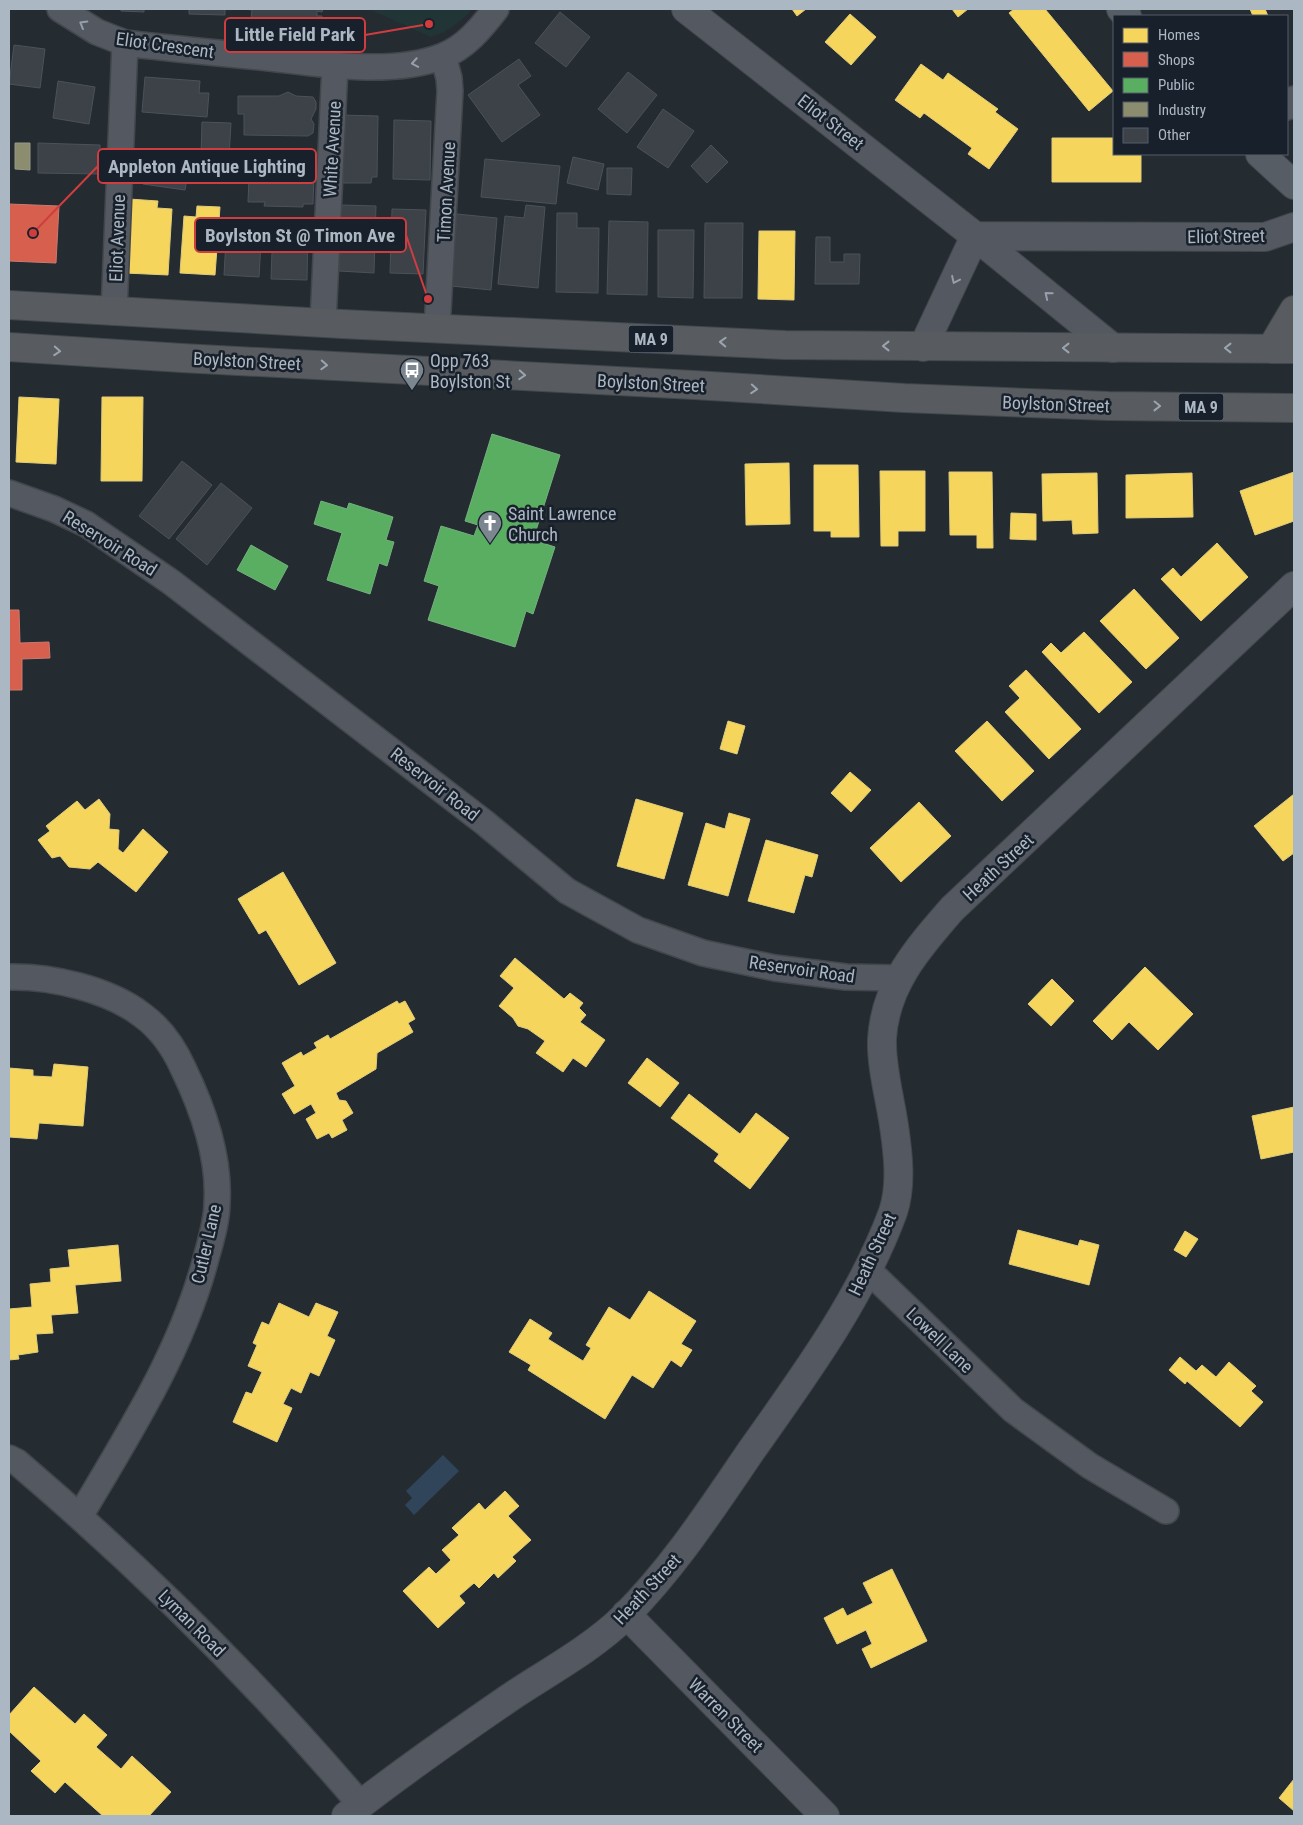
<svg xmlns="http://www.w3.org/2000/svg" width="1303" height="1825" font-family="'Roboto Condensed',sans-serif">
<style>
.green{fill:#213536}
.water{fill:#30455a}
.homes{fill:#f6d55c;stroke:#e0cc7b}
.shops{fill:#d6604d;stroke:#c97a71}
.public{fill:#5aae61;stroke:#73b17f}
.industry{fill:#8c8c6e;stroke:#969988}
.building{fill:#3c4248;stroke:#4b525a}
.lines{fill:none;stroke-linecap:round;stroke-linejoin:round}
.minor-casing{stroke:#42474c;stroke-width:28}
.tertiary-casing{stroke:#42474c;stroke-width:30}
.secondary-casing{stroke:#42474c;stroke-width:30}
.trunk-casing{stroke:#40474d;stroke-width:30}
.minor{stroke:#545860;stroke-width:25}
.tertiary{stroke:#545860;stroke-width:28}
.secondary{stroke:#575d65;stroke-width:28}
.trunk{stroke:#585c60;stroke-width:28}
.oneway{stroke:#969fab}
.oneway2{stroke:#9ba5b0}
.labels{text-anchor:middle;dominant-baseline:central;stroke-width:5;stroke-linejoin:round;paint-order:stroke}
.shield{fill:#18212b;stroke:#808a96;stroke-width:1}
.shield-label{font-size:16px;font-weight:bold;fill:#acb7c4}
.street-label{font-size:18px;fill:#acb7c4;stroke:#18212b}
.poi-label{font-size:18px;fill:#acb7c4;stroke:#18212b;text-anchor:start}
.leader{fill:none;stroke:#d03d3f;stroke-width:2}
.callout-dot{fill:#d03d3f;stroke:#18212b;stroke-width:2}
.callout{fill:#18212b;stroke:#d03d3f;stroke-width:2}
.callout-label{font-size:19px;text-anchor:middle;font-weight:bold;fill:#acb7c4}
</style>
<rect width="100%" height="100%" fill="#242b31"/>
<path class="green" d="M369 9H472C462 21 447 32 431 37Z"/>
<path class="water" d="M443 1455 459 1471 414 1515 405 1505 412 1498 406 1491Z"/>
<path class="homes" d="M792 9H806L797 16Z
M952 9H968L958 17Z
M1014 9H1045L1113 91 1089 111 1009 13Z
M1250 9H1265L1268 16H1253Z
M850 14 876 37 851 65 825 42Z
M921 64 943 80 948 73 998 109 995 112 1018 129 989 169 968 154 972 148 924 113 920 118 895 100Z
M1052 138H1114V154H1141V182H1052Z
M129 199 158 201 157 208 172 209 168 275 125 273Z
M197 206 220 207 215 275 180 273 184 216 196 217Z
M759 231H795L794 300 758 299Z
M19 397 59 399 56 464 16 462Z
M102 397H143L142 481H101Z
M789 463 790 524 746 525 745 464Z
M814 465H858L859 537H831V531H814Z
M880 471H925V531H898V546H881Z
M949 472H992L993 548H977V535H950Z
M1294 472V521L1255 535 1240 491Z
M1097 473 1098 533 1073 534 1072 520 1043 521 1042 474Z
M1192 473 1193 517 1126 518V475Z
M1011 513 1036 514V540L1010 539Z
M1217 543 1248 577 1201 621 1161 579 1173 568 1181 577Z
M1134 589 1179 638 1146 669 1100 621Z
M1084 632 1132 682 1099 713 1042 652 1051 643 1061 653Z
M1026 670 1081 729 1049 759 1005 712 1020 698 1009 686Z
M728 721 745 726 737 754 720 749Z
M987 721 1034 771 1002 801 955 751Z
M850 772 871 790 851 812 831 793Z
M1294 794V853L1283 861 1254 826Z
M99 799 110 814 109 829 119 830 118 849 123 853 143 829 168 852 136 892 98 862 90 869 69 867 60 856 52 858 38 840 50 831 46 826 77 801 85 810Z
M636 799 683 813 664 879 617 866Z
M919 802 951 836 901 882 870 848Z
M729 813 750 819 728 896 688 885 706 823 725 829Z
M766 840 818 855 812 877 805 875 794 913 748 901Z
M283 872 336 963 299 985 266 930 259 934 238 899Z
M515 958 564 999 570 993 583 1003 579 1008 586 1015 580 1022 605 1040 586 1067 573 1058 563 1072 536 1053 545 1041 528 1029 518 1026 513 1018 499 1006 514 988 500 976Z
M1145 967 1193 1014 1158 1050 1129 1022 1112 1040 1093 1021Z
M1052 979 1074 1001 1051 1026 1028 1004Z
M397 1001 399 1004 405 1001 415 1019 408 1023 413 1032 377 1053 376 1069 336 1093 339 1100 346 1101 353 1113 342 1120 347 1130 332 1138 329 1133 317 1139 306 1119 316 1113 311 1104 294 1114 282 1094 295 1086 282 1063 301 1052 303 1056 317 1048 314 1043 328 1035 330 1039Z
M647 1058 679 1083 660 1107 628 1083Z
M54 1064 88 1067 83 1126 39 1123 37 1139 9 1137V1068L33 1070V1076L52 1077Z
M689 1094 740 1134 756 1113 789 1138 750 1189 714 1161 719 1154 671 1118Z
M1294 1107V1152L1261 1159 1252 1116Z
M1018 1230 1078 1246 1080 1240 1099 1245 1089 1285 1009 1264Z
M1185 1231 1198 1239 1186 1257 1174 1250Z
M118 1245 121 1281 75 1285 78 1313 51 1315 53 1333 36 1334 38 1352 18 1355 19 1359 9 1360V1309L32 1307 30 1284 51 1282 50 1269 70 1267 68 1250Z
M649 1291 696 1321 681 1344 692 1350 681 1367 671 1360 653 1388 632 1375 605 1419 528 1370 531 1365 509 1352 530 1319 552 1333 548 1339 583 1361 591 1348 586 1345 609 1307 630 1320Z
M279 1303 309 1317 316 1303 338 1312 327 1336 335 1340 319 1376 310 1372 301 1393 291 1388 283 1404 292 1408 277 1442 233 1422 246 1392 252 1394 262 1372 248 1366 257 1345 253 1343 262 1322 269 1325Z
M1180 1357 1196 1371 1202 1365 1216 1377 1229 1362 1256 1386 1251 1391 1263 1402 1240 1427 1187 1381 1185 1384 1169 1370Z
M505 1491 519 1506 508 1516 531 1540 512 1557 516 1561 498 1578 494 1573 479 1588 474 1583 459 1596 465 1603 438 1628 403 1591 429 1567 436 1574 451 1560 442 1550 459 1535 452 1528 479 1503 485 1510Z
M892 1569 927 1641 871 1668 862 1649 872 1644 866 1630 837 1644 824 1618 843 1608 847 1616 873 1603 863 1583Z
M34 1687 75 1724 84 1714 107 1735 96 1747 121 1769 132 1756 171 1792 149 1816H103L65 1782 55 1793 31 1771 41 1761 9 1731V1715Z
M1294 1779V1811L1279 1798Z"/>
<path class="shops" d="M9 204 59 206 56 263 9 261Z
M9 610H19L20 643 49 642 50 658 22 659V690H9Z"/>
<path class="public" d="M492 434 560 455 533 540 555 547 533 614 526 611 515 647 428 620 439 586 424 581 441 526 474 536 478 525 465 521Z
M321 501 347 509 349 503 393 517 386 540 394 542 387 566 379 563 370 594 327 580 342 533 314 524Z
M251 545 288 566 275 590 237 570Z"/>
<path class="industry" d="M15 143H30V170L15 169Z"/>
<path class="building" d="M121 9H144V12L121 11Z
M189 9H225V15L189 14Z
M244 9H323L322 12 317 11V16H322L321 33 250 27 252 10Z
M560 12 590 37 566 67 535 43Z
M14 45 45 49 40 88 9 84Z
M519 59 531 76 518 85 540 115 502 142 468 95Z
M628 72 657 95 627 133 598 109Z
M145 77 200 81 199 93H209L207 117 142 112Z
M58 81 95 87 89 124 53 118Z
M288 92 296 96 313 97 316 102V109L311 119 314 124 313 133 308 136 244 135V114H238V96H279Z
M663 109 694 131 668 168 637 147Z
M340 115 378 116 377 177H372L371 183H343V176H338Z
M394 120 431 121 430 180 393 179Z
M202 122 231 123 229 157 201 156Z
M38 143 100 145V174L38 173Z
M711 145 728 162 707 183 691 166Z
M250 153 307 155V175H314L313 204H303V207L264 206 265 202H248Z
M148 154 190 161 185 190 143 184Z
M573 157 604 164 598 190 567 183Z
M485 159 560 166 556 204 481 197Z
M607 168H632L631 195 607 194Z
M342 205 376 206 374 273 339 271Z
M526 205 545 207 538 288 498 284 505 216 524 218Z
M392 209 426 210 423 274 390 273Z
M557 213H577V228H599L598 293 556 292Z
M457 214 497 218 491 290 451 286Z
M609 221 648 222 647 295 607 294Z
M227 222 262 224 259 277 224 275Z
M705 223H743L742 298H704Z
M273 224 308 225 307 280 271 279Z
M658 230H694L693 298 658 297Z
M816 237H830V262H844V254H860L859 284H815Z
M182 461 212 485 169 539 139 516Z
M221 483 252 508 207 565 176 539Z"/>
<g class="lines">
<g class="minor-casing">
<path id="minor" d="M60 9 97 32 125 43C173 49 221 53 269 58 320 64 393 76 443 56 466 47 481 28 496 9
M1287 107 1294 99
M114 312 125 43
M323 323 335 65
M437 329 450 91 449 78 443 56
M9 493 54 509 86 524 171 582 485 823 567 891 638 930 703 953 775 968 846 977 899 978
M9 977C51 976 108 989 142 1015 160 1028 174 1048 183 1068 203 1109 220 1156 217 1203 217 1222 210 1243 205 1262 180 1354 128 1435 80 1516
M868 1270 1013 1410 1090 1466 1166 1511
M9 1458 17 1462C140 1567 256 1681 361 1805"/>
</g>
<g class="tertiary-casing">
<path id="tertiary" d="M686 9 975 236 1113 348
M975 236 1265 237 1294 227
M923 347 975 236
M626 1614 825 1816
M346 1816C400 1773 458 1733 515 1694 550 1671 595 1646 624 1617 674 1567 712 1508 751 1451 804 1376 861 1299 893 1212 902 1185 898 1153 894 1126 890 1098 881 1067 882 1039 885 985 918 948 952 909L1294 586"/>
</g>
<g class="secondary-casing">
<path id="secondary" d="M1121 9 1127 16
M1260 154 1294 185"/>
</g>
<g class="trunk-casing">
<path id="trunk" d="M9 305 342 324 785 345 1294 349
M9 347 182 358 694 385 904 398 1108 406 1294 408
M1271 349 1294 310"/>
</g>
<use href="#minor" class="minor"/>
<use href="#tertiary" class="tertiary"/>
<use href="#secondary" class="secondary"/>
<use href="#trunk" class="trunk"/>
</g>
<defs><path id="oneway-chevron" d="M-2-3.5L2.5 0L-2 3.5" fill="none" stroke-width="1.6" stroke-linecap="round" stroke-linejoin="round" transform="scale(1.25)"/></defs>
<g class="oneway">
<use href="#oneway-chevron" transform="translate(83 24) rotate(-150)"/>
<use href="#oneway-chevron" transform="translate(415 63) rotate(170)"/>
<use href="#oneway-chevron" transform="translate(955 280) rotate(115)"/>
<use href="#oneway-chevron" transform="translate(1048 295) rotate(-141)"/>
</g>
<g class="oneway2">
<use href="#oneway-chevron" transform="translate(723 342) rotate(-178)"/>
<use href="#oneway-chevron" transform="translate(886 346) rotate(-180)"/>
<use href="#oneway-chevron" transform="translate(1066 348) rotate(180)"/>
<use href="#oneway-chevron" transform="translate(1228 348) rotate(-180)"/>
<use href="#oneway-chevron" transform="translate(57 351) rotate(4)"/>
<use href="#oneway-chevron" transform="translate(324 365) rotate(3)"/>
<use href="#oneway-chevron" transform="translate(522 375) rotate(4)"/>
<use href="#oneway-chevron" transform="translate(754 389) rotate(4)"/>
<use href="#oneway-chevron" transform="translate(1157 406) rotate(1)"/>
</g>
<defs>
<g id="bus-pin" transform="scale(1.25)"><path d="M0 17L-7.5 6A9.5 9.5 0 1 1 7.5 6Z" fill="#7c8691" stroke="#18212b"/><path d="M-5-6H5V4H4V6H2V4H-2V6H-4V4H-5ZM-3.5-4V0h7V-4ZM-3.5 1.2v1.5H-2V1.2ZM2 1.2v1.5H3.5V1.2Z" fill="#fff"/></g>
<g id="church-pin" transform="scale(1.25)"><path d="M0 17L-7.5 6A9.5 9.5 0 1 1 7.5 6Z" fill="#7c8691" stroke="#18212b"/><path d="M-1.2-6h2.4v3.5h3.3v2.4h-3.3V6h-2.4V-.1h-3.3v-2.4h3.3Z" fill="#fff"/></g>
</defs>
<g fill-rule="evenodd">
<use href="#bus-pin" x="412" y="370"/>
<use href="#church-pin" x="490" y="523"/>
</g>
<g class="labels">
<g class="shield">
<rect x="628.5" y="325.5" width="45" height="27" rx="4"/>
<rect x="1178.5" y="393.5" width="45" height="27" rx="4"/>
</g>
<g class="shield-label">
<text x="651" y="339">MA 9</text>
<text x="1201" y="407">MA 9</text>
</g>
<g class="street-label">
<text transform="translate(165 45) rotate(8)">Eliot Crescent</text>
<text transform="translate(831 122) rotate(38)">Eliot Street</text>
<text transform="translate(332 149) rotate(-87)">White Avenue</text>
<text transform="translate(446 192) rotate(-87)">Timon Avenue</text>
<text transform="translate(1226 236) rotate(-1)">Eliot Street</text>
<text transform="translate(117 238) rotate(-88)">Eliot Avenue</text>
<text transform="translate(247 361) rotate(3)">Boylston Street</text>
<text transform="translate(651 383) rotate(3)">Boylston Street</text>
<text transform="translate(1056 404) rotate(2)">Boylston Street</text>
<text transform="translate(110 543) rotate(32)">Reservoir Road</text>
<text transform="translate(435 784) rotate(38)">Reservoir Road</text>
<text transform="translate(998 867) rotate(-43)">Heath Street</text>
<text transform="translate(802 969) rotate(8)">Reservoir Road</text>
<text transform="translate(206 1244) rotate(-77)">Cutler Lane</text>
<text transform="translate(872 1254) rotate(-65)">Heath Street</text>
<text transform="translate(940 1340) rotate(44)">Lowell Lane</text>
<text transform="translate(647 1589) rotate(-47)">Heath Street</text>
<text transform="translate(192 1623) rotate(45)">Lyman Road</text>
<text transform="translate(726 1715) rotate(45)">Warren Street</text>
</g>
<g class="poi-label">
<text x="430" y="360">Opp 763<tspan x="430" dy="21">Boylston St</tspan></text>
<text x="508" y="513">Saint Lawrence<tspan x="508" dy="21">Church</tspan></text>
</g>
</g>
<path class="leader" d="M429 24L365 35M33 233L98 166M428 299L406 235"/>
<g class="callout-dot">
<circle cx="429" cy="24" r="5"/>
<circle cx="33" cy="233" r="5"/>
<circle cx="428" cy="299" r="5"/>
</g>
<g class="callout">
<rect x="225" y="18" width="140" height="34" rx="5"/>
<rect x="98" y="149" width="218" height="34" rx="5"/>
<rect x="195" y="218" width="211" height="34" rx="5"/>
</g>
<g class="callout-label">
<text x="295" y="41">Little Field Park</text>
<text x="207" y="173">Appleton Antique Lighting</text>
<text x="300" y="242">Boylston St @ Timon Ave</text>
</g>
<rect width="1303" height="1825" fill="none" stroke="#acb7c4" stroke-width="20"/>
<rect x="1113" y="15" width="175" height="140" fill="#18212b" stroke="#535d68"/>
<rect x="1123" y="28" width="25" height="15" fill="#f6d55c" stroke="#535d68"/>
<text x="1158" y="40" font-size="15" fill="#acb7c4">Homes</text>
<rect x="1123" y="52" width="25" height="15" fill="#d6604d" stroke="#535d68"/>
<text x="1158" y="65" font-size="15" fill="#acb7c4">Shops</text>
<rect x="1123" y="78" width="25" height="15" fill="#5aae61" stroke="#535d68"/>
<text x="1158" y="90" font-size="15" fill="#acb7c4">Public</text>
<rect x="1123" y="102" width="25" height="15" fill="#8c8c6e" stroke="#535d68"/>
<text x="1158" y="115" font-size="15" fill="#acb7c4">Industry</text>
<rect x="1123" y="128" width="25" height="15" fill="#3c4248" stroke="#535d68"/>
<text x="1158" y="140" font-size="15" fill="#acb7c4">Other</text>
</svg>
